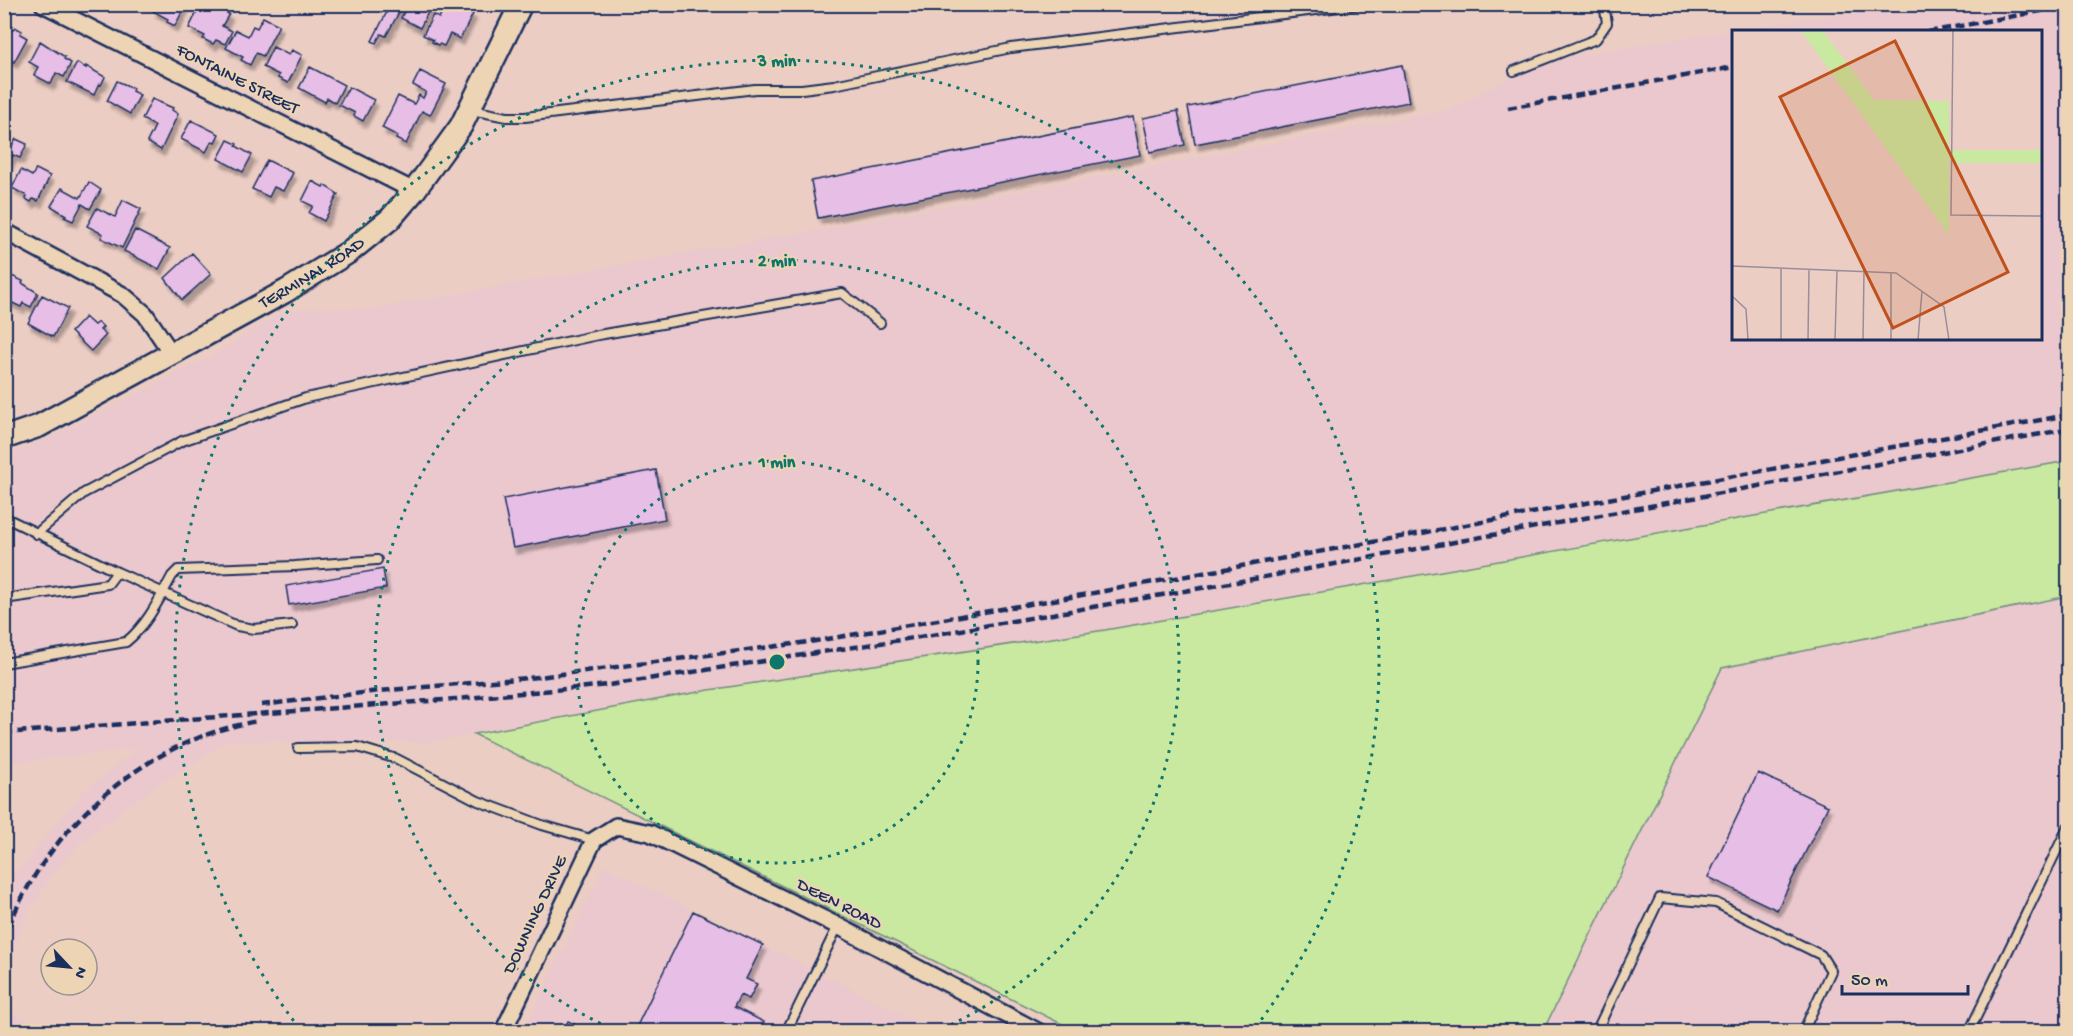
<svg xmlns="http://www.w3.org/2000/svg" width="2073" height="1036" font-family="'Gochi Hand',sans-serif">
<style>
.built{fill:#eac8ce;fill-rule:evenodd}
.green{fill:#c9e8a0;stroke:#728c7f;stroke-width:1.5}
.building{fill:#e6bee6;stroke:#1b2f5e;stroke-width:1.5;filter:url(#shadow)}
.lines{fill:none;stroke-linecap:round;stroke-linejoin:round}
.service-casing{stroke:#1b2f5e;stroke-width:12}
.minor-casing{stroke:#1b2f5e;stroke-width:20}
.secondary-casing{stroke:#1b2f5e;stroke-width:26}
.service{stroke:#edd4b5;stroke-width:8}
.minor{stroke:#edd4b5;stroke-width:15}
.secondary{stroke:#edd4b5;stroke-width:21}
.rail{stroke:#1b2f5e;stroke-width:4.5;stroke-dasharray:9 4.5;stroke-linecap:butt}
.ring{fill:none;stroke:#0f766e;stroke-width:3;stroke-dasharray:3 6}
.labels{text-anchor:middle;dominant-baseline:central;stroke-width:4.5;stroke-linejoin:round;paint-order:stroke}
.street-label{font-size:18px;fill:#1b2f5e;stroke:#edd4b5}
.inset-road{fill:none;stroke:#988e9b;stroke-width:1.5}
.view{fill:#bf511c;fill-opacity:0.15;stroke:#bf511c;stroke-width:3}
.inset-edge{fill:none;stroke:#1b2f5e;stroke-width:3}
.centre{fill:#0f766e;stroke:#edd4b5;stroke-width:3}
.ring-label{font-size:18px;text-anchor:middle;font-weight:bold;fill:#0f766e;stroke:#edd4b5;stroke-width:4.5;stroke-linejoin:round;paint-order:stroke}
</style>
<defs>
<filter id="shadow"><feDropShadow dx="3.5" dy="6" stdDeviation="1.5" flood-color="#0004"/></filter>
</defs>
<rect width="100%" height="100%" fill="#ebcdc4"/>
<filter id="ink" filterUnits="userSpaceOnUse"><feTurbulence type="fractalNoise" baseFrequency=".0167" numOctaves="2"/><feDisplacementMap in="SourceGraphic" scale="12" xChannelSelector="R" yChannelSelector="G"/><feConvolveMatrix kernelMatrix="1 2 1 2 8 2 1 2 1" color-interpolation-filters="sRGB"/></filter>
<g filter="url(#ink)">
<path class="built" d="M1897 5H2068V461L1105 630 709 690 430 742 227 741 145 793 82 841 52 874 26 915 5 976V873L18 871 82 793 137 749 5 763V457L63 431 211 356 284 311 317 308 367 310 797 234 1449 110 1547 60ZM1734 32H2042V339H1734Z
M2068 596V1031L1543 1032 1722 668Z
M604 866 936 1031 523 1032Z
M6 1010 51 1031H5V1014Z"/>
<path class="green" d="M2068 461V596L1722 668 1543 1031H1076L474 734 709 690 1105 630Z"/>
<path class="building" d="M156 4H186L175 26 167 22 168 19 153 11Z
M201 4H212L229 14 222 26 232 31 225 44 216 40 213 44 203 39 205 36 189 28Z
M391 4 403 5 386 36 381 34 376 43 372 41Z
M405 4H432L420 28 401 18 405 10H403L404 7 407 8 408 6Z
M446 4H458L473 14 460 39 450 34 444 46 439 44 438 45 432 42 433 40 423 35 433 15 439 18Z
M263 17 279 25 263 56 256 53 250 65 241 60 243 57 226 48 236 30 248 36 253 26 257 28Z
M4 26 13 30 15 27 22 31 20 34 27 38 14 62 4 57Z
M40 41 65 57 64 59 71 63 64 77 56 73 51 84 34 75 38 67 29 62Z
M273 47 289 55 292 50 302 55 288 83 278 78 279 75 263 67Z
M77 63 86 68V66L105 77 101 85 99 84 94 95 67 82Z
M1402 65 1409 102 1195 144 1188 107Z
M310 67 344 85 335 103 327 98 325 102 299 88Z
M420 71 446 84 430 115 422 111 406 144 396 139 398 136 382 128 398 96 414 104 419 95 423 98 426 92 413 85Z
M117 81 133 88 132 91 140 95 130 114 107 101Z
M349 87 374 100 363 121 354 116 355 113 339 105Z
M152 99 173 108 172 110 178 114 161 150 147 142 155 126 142 119Z
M1178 111 1185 145 1150 152 1143 118Z
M1133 117 1140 155 818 218 811 181Z
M191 120 219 134 215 142 212 141 206 152 181 139Z
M16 139 27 144 20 158 13 155 4 172V144L11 147Z
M228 140 237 144 236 146 252 155 243 172 218 159Z
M267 160 293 173 283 191 274 187 269 197 252 189Z
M36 169 50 176 38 201 33 199 31 202 26 199 27 196 12 188 21 170 32 176Z
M312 181 323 187 324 185 338 194 324 221 309 213 313 206 302 201Z
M89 182 101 190 90 209 82 204 73 221 64 217 66 215 51 206 62 188 80 198Z
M123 200 141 209 122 248 101 238 103 234 87 226 97 208 115 217Z
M135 230 170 248 159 269 124 251Z
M192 253 211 274 182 300 165 278Z
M5 273 23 281 22 283 38 293 31 307 23 303 21 307 4 299Z
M42 295 68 308 53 337 28 323Z
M85 317 94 325 98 322 103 327 100 330 106 335 91 351 71 332Z
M656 470 665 519 513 548 503 499Z
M383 569 386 588 289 605 286 586Z
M1758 773 1828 806 1777 910 1708 877Z
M693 911 763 945 746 979 757 984 749 999 740 995 734 1007 764 1022 759 1032H737L725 1025 722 1032H634Z
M568 1021 590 1032H563Z"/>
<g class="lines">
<g class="service-casing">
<path id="service" d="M1514 71 1596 39 1607 23 1604 4
M471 110 507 117H525L755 89H802L834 85 1011 48 1364 4
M4 517 117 572 108 584 4 599
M36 534 84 493 182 441 306 398 598 335 842 293 880 323
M117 572 237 626 254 629 292 625
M4 663 126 642C147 625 159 600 172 576L178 570 295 566 377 560
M298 748 357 747 397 759 478 801 542 825 594 840
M786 1032 838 926
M1596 1032 1660 898 1716 903 1821 955 1831 971 1803 1032
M1969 1032 2068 827"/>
</g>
<g class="minor-casing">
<path id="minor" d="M43 4 414 191
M4 231 123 295 145 314 172 354
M503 1032 594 840 616 826 650 833 838 926 1039 1032"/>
</g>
<g class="secondary-casing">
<g id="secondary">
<path id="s1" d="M4 438 39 426 286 291 349 252 390 219 414 191 461 126 521 4"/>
</g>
</g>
<use href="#service" class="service"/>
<use href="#minor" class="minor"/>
<use href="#secondary" class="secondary"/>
<path class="rail" d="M1928 32 2068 6
M1508 108 1734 67
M261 705 379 691 539 677 816 641 1088 594 2068 415
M4 733 456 699 609 685 932 635 1259 578 2068 429
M4 939C42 831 144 740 258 721"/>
</g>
</g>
<g class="ring">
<circle cx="777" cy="662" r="201"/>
<path d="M617 1031A402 402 0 1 1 937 1031"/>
<path d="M299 1028A602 602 0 1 1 1255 1028"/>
</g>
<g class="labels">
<g class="street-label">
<text transform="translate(237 80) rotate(27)">FONTAINE STREET</text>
<text stroke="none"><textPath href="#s1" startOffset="350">TERMINAL ROAD</textPath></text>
<text transform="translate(839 905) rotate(27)">DEEN ROAD</text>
<text transform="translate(536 915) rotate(-65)">DOWNING DRIVE</text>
</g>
</g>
<g transform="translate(1732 30)">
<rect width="310" height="310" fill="#ebcdc4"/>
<path d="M69 1H91L142 70 217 71V205ZM220 120H310V133H220Z" fill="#c9e8a0"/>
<path class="inset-road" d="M221 1 219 185 311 186M0 236 164 243 212 277 217 310M0 266 14 279 16 310M49 310V238M76 310 77 240M103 310 105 240M131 310 132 240M159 310V243M186 310 190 261"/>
<path class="view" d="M163 11 276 242 161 298 48 67Z"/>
<rect width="310" height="310" class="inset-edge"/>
</g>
<circle cx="777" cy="662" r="9" class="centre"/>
<g class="ring-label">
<text x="777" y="66">3 min</text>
<text x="777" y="266">2 min</text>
<text x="777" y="467">1 min</text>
</g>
<rect width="2073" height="1036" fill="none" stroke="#edd4b5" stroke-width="24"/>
<rect x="12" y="12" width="2049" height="1012" fill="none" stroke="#1b2f5e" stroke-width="2" filter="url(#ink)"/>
<g transform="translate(69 967) rotate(116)"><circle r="28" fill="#edd4b5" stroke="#999292" stroke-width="1.5"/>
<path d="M0-4.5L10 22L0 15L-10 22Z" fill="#1b2f5e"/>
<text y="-9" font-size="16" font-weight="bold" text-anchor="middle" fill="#1b2f5e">N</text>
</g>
<path d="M1842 985v9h126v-9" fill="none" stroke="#1b2f5e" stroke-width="3"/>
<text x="1851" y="985" font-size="18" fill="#1b2f5e" stroke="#edd4b5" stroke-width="4.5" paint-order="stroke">50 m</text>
</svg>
